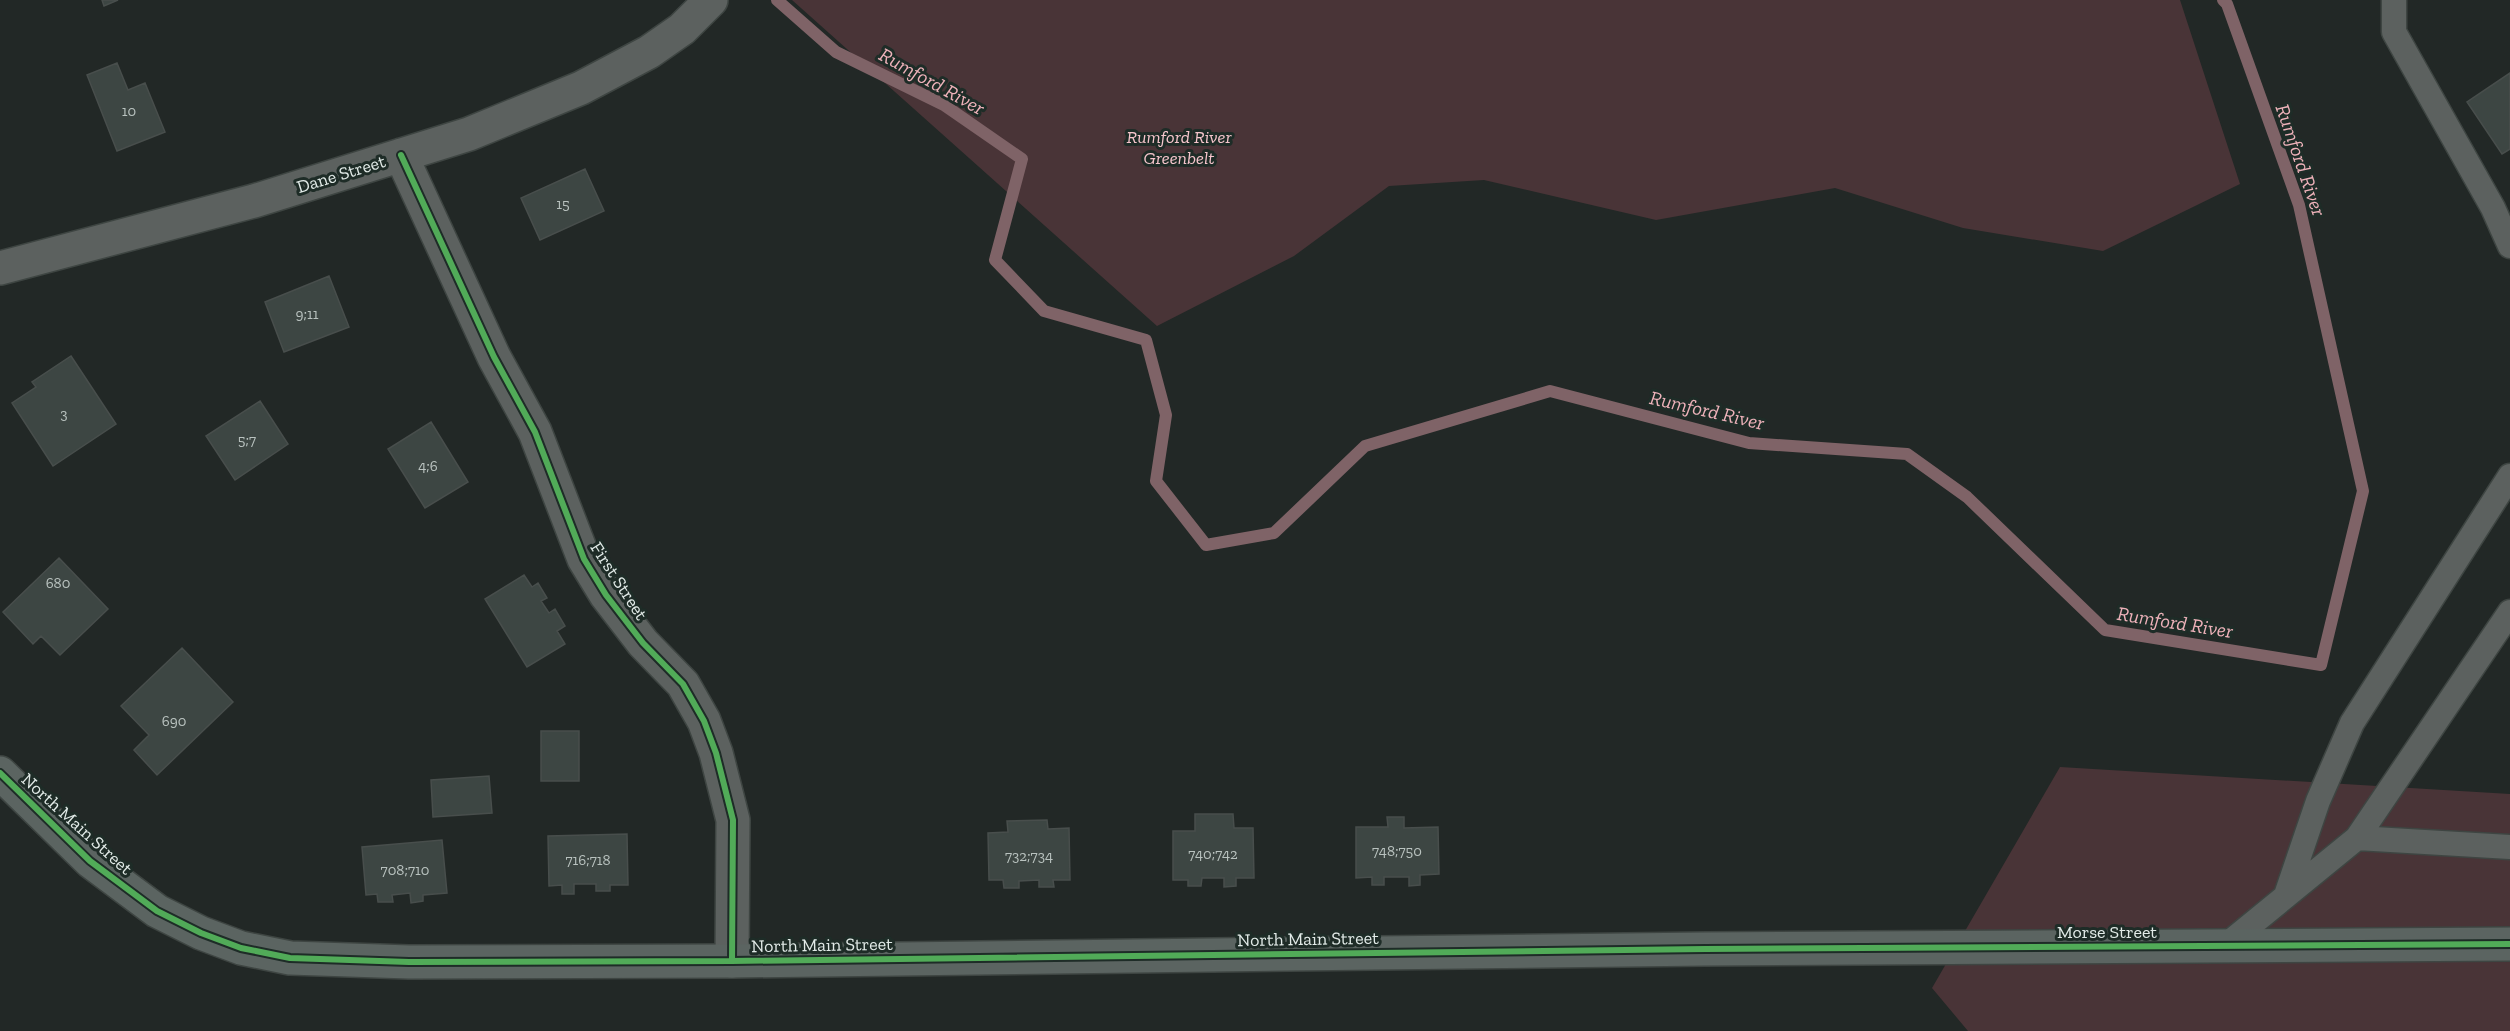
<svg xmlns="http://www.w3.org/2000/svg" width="2510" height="1031" font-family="'Zilla Slab',serif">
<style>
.green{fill:#493437}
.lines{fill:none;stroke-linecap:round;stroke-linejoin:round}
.stream{stroke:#7f6367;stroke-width:12}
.building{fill:#3d4643;stroke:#484e4c;stroke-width:1.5}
.lane-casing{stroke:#3e4542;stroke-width:27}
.street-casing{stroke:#3e4542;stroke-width:36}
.secondary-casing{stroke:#3e4542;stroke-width:36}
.lane{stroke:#5c615f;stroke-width:24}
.street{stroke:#5c615f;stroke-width:33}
.secondary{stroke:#5b6461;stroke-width:33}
.cycleway-casing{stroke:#1e2c27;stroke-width:10}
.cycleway{stroke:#51ab58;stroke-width:6}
.labels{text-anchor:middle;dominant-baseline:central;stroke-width:6;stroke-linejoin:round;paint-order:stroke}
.number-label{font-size:15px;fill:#b9c2bf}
.park-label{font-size:18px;font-style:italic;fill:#f7c6cd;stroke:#1e2c27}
.street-label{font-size:18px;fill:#e2ebe8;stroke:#1e2c27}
.water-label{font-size:20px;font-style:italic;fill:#eeb2ba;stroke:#1e2c27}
</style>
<rect width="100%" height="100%" fill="#222826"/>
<path class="green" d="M792 0H2180L2240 184 2103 251 1963 228 1835 188 1656 220 1484 180 1389 186 1294 256 1157 326Z
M2060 767 2510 794V1031H1968L1932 988Z"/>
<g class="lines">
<path class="stream" d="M777 0 836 52 944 105 1022 159 995 260 1044 311 1146 340 1166 415 1156 481 1206 545 1274 533 1365 446 1550 391 1749 443 1907 454 1967 497 2105 630 2321 665 2363 491 2299 205 2227 4 2223 0"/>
</g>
<path class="building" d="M102 0H118L104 6Z
M117 63 128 90 145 83 165 132 117 151 87 75Z
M2510 73V149L2502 154 2467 102Z
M585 169 604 211 540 240 521 198Z
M329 276 349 327 284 352 265 302Z
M71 356 116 424 53 466 12 403 36 387 32 382Z
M260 401 288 444 235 480 206 436Z
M431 422 468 482 425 508 388 449Z
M59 558 108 609 60 655 41 636 33 644 3 612Z
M524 575 532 587 538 583 547 598 541 601 549 613 555 609 565 626 557 631 565 644 527 667 485 599Z
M182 648 233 702 157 775 134 750 149 735 121 706Z
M541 731H579V781H541Z
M489 776 492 813 433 817 431 780Z
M1195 814H1233L1234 828H1253L1254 878H1236V886L1224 887V878H1202L1201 886H1188V880H1173V831H1195Z
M1387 817H1404V828L1438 827 1439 874 1420 875V885L1409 886V877H1384V885H1372V877L1356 878V827H1388Z
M1047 820 1048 829 1069 828 1070 880H1053L1054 887H1039V880L1019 881V888H1004L1003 880H989L988 833 1008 832 1007 821Z
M627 834 628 885H610V891H596V884H574V894H562V885L549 886 548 836Z
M442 840 447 893 423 895V901L411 903 410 893 392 895 393 902H378L377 894 366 895 362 847Z"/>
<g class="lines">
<g class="lane-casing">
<path id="lane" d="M2394 0V32L2493 208 2510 246
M2357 838 2510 612
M2286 895 2318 801 2352 723 2510 476
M2225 946 2357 838 2510 847"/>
</g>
<g class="street-casing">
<path id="street" d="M401 155 494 357 535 432 584 559 606 595 643 643 683 684 704 721 716 753 733 820 732 961
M0 268 254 201 469 134 581 88 649 52 682 29 711 0"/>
</g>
<g class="secondary-casing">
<path id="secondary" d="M0 773 90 861 157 911 201 933 241 948 290 958 409 962 732 961 1705 949 2510 944"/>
</g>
<use href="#lane" class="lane"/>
<use href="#street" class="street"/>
<use href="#secondary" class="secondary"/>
<g class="cycleway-casing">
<path id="cycleway" d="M401 155 494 357 535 432 584 559 606 595 643 643 683 684 704 721 716 753 733 820 732 961
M0 773 90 861 157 911 201 933 241 948 290 958 409 962 732 961 1705 949 2510 944"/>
</g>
<use href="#cycleway" class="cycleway"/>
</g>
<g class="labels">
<g class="number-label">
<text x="129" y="111">10</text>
<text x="563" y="204">15</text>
<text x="307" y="314">9;11</text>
<text x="64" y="414">3</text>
<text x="247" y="440">5;7</text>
<text x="428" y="466">4;6</text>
<text x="58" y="583">680</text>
<text x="174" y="721">690</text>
<text x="1397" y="851">748;750</text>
<text x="1213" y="854">740;742</text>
<text x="1029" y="856">732;734</text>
<text x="588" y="860">716;718</text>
<text x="405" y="870">708;710</text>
</g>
<g class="park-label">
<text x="1179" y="137">Rumford River<tspan x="1179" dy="21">Greenbelt</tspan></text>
</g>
<g class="street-label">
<text transform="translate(341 174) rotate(-17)">Dane Street</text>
<text transform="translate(619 581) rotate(57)">First Street</text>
<text transform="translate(77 824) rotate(42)">North Main Street</text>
<text x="2107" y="932">Morse Street</text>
<text transform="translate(1308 939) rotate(-1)">North Main Street</text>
<text transform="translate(822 945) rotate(-1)">North Main Street</text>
</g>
<g class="water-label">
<text transform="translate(932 81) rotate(29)">Rumford River</text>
<text transform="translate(2301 160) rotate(71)">Rumford River</text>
<text transform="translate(1707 410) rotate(13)">Rumford River</text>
<text transform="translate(2175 622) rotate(9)">Rumford River</text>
</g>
</g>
</svg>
